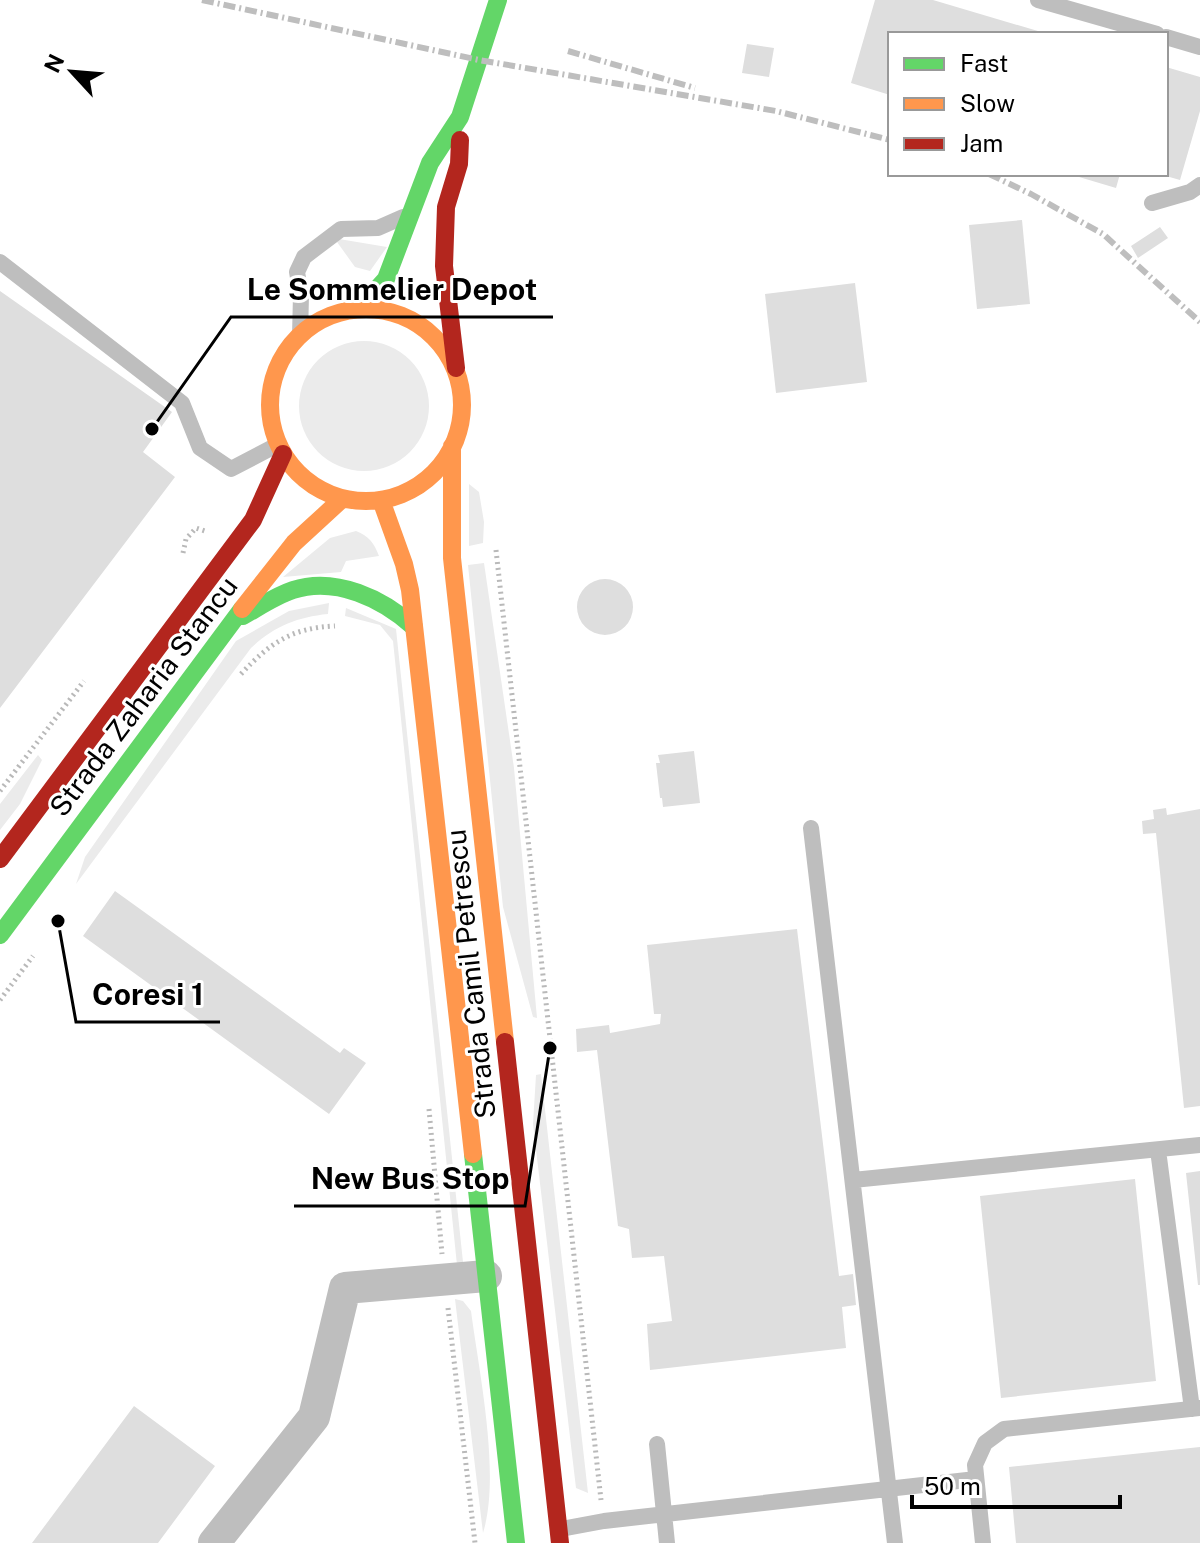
<svg xmlns="http://www.w3.org/2000/svg" width="1200" height="1543" font-family="'Public Sans',sans-serif">
<style>
.green{fill:#ebebeb}
.building{fill:#dedede}
.lines{fill:none;stroke-linecap:round;stroke-linejoin:round}
.path{stroke:#b9b9b9;stroke-width:5;stroke-dasharray:2 4;stroke-linecap:butt}
.lane{stroke:#bebebe;stroke-width:16}
.street{stroke:#bebebe;stroke-width:32}
.fast{stroke:#63d668;stroke-width:18}
.slow{stroke:#ff974d;stroke-width:18}
.jam{stroke:#b3261e;stroke-width:18}
.rail{stroke:#bebebe;stroke-width:6;stroke-dasharray:12 4 2 4;stroke-linecap:butt}
.labels{text-anchor:middle;dominant-baseline:central;stroke-width:6;stroke-linejoin:round;paint-order:stroke}
.street-label{font-size:28px;fill:#000;stroke:#fff}
.leader{fill:none;stroke:#000;stroke-width:3}
.callout-dot{fill:#000;stroke:#fff;stroke-width:3}
.callout-label{font-size:30px;text-anchor:middle;font-weight:bold;fill:#000;stroke:#fff;stroke-width:6;stroke-linejoin:round;paint-order:stroke}
</style>
<rect width="100%" height="100%" fill="#fff"/>
<path class="green" d="M339 239 387 247 370 271 355 267 337 242Z
M299 406a65 65 0 1 1 130 0a65 65 0 1 1-130 0Z
M469 484 479 492 484 522 483 543 469 546Z
M356 531C369 536 374 543 379 556L346 561 341 572 283 577 330 538Z
M484 563 514 768 537 1018 533 1017 503 907 468 565Z
M329 603 328 614C297 617 273 627 251 648L76 884 85 857 236 641 289 611Z
M346 608 396 629 463 1262 457 1265 393 641 380 625 345 616Z
M38 755 42 760 20 804 0 830V804Z
M541 1074 588 1493 576 1488 533 1124 536 1075Z
M455 1299 463 1301 471 1311C479 1372 501 1475 483 1533Z"/>
<path class="building" d="M875 0H933L1048 34H890V95L851 83Z
M747 44 774 48 769 77 742 73Z
M1166 67 1200 77V111L1180 180 1166 176Z
M1069 174H1120L1116 188Z
M1022 220 1030 304 977 309 969 225Z
M1160 227 1168 238 1138 258 1131 246Z
M855 283 867 382 776 393 765 294Z
M0 291 172 412 143 452 175 477 0 708Z
M577 607a28 28 0 1 1 56 0a28 28 0 1 1-56 0Z
M694 751 700 803 663 807 662 798H660L656 763H660L658 755Z
M1166 808 1167 815 1200 809V1106L1184 1108 1156 833 1143 834 1142 821 1154 819 1153 810Z
M115 891 340 1053 344 1048 366 1063 329 1114 83 936Z
M797 929 839 1276 853 1274 856 1305 842 1307 846 1348 650 1370 647 1324 672 1321 664 1256 632 1258 629 1229 618 1226 597 1050 577 1052 576 1029 609 1025 610 1033 660 1024 661 1014H654L647 945Z
M1200 1171V1285H1198L1186 1173Z
M1135 1179 1156 1381 1001 1398 980 1196Z
M134 1406 215 1466 158 1543H32Z
M1200 1447V1543H1016L1009 1467Z"/>
<g class="lines">
<path class="path" d="M496 550 601 1500
M183 553 186 539 196 528 205 531
M241 674C270 643 291 628 335 626
M0 791 84 681
M0 1000 33 956
M429 1109 442 1254
M448 1308 475 1543"/>
<path class="lane" d="M1038 0 1157 34
M1166 37 1200 47
M1152 203 1190 192 1200 185
M0 262 182 403 200 448 231 469 275 446
M300 336 301 295 297 272 304 257 341 229 378 228 403 217
M811 828 895 1543
M1158 1150 1192 1409
M853 1180 1200 1145
M657 1444 667 1543
M561 1529 604 1521 976 1479
M983 1543 975 1465 985 1443 1004 1429 1200 1408"/>
<path class="street" d="M214 1543 314 1417 345 1288 486 1276"/>
<path class="fast" d="M359 309 386 279 430 163 460 117 498 0
M243 616C259 607 275 596 293 590 336 576 383 599 414 627
M0 935 242 609
M473 1154 516 1543"/>
<path class="slow" d="M270 405a96 96 0 1 1 192 0a96 96 0 1 1-192 0Z
M452 446V558L505 1042
M381 500 404 564 410 590 473 1154
M242 609 294 543 342 499"/>
<path class="jam" d="M456 368 444 266 446 207 459 164 460 140
M0 859 253 520 283 454
M505 1042 560 1543"/>
<path class="rail" d="M202 0 479 60 776 111 890 140
M568 51 695 88
M989 174 1031 194 1103 234 1200 322"/>
</g>
<g class="labels">
<g class="street-label">
<text transform="translate(143 696) rotate(-53)">Strada Zaharia Stancu</text>
<text transform="translate(470 974) rotate(-96)">Strada Camil Petrescu</text>
</g>
</g>
<path class="leader" d="M152 429L231 317H553M58 921L76 1022H220M550 1048L525 1206H294"/>
<g class="callout-dot">
<circle cx="152" cy="429" r="8"/>
<circle cx="58" cy="921" r="8"/>
<circle cx="550" cy="1048" r="8"/>
</g>
<g class="callout-label">
<text x="392" y="300">Le Sommelier Depot</text>
<text x="148" y="1005">Coresi 1</text>
<text x="410" y="1189">New Bus Stop</text>
</g>
<rect x="888" y="32" width="280" height="144" fill="#ffffff" stroke="#999999" stroke-width="2"/>
<rect x="904" y="58" width="40" height="12" fill="#63d668" stroke="#999999" stroke-width="2"/>
<text x="960" y="72" font-size="24" fill="#000000">Fast</text>
<rect x="904" y="98" width="40" height="12" fill="#ff974d" stroke="#999999" stroke-width="2"/>
<text x="960" y="112" font-size="24" fill="#000000">Slow</text>
<rect x="904" y="138" width="40" height="12" fill="#b3261e" stroke="#999999" stroke-width="2"/>
<text x="960" y="152" font-size="24" fill="#000000">Jam</text>
<g transform="translate(72 72) rotate(296)" stroke="#ffffff" stroke-width="6" paint-order="stroke">
<path d="M0-6L14 30L0 20L-14 30Z" fill="#000000"/>
<text y="-12" font-size="22" font-weight="bold" text-anchor="middle" fill="#000000">N</text>
</g>
<path d="M912 1495v12h208v-12" fill="none" stroke="#000000" stroke-width="4"/>
<text x="924" y="1495" font-size="24" fill="#000000" stroke="#ffffff" stroke-width="6" paint-order="stroke">50 m</text>
</svg>
